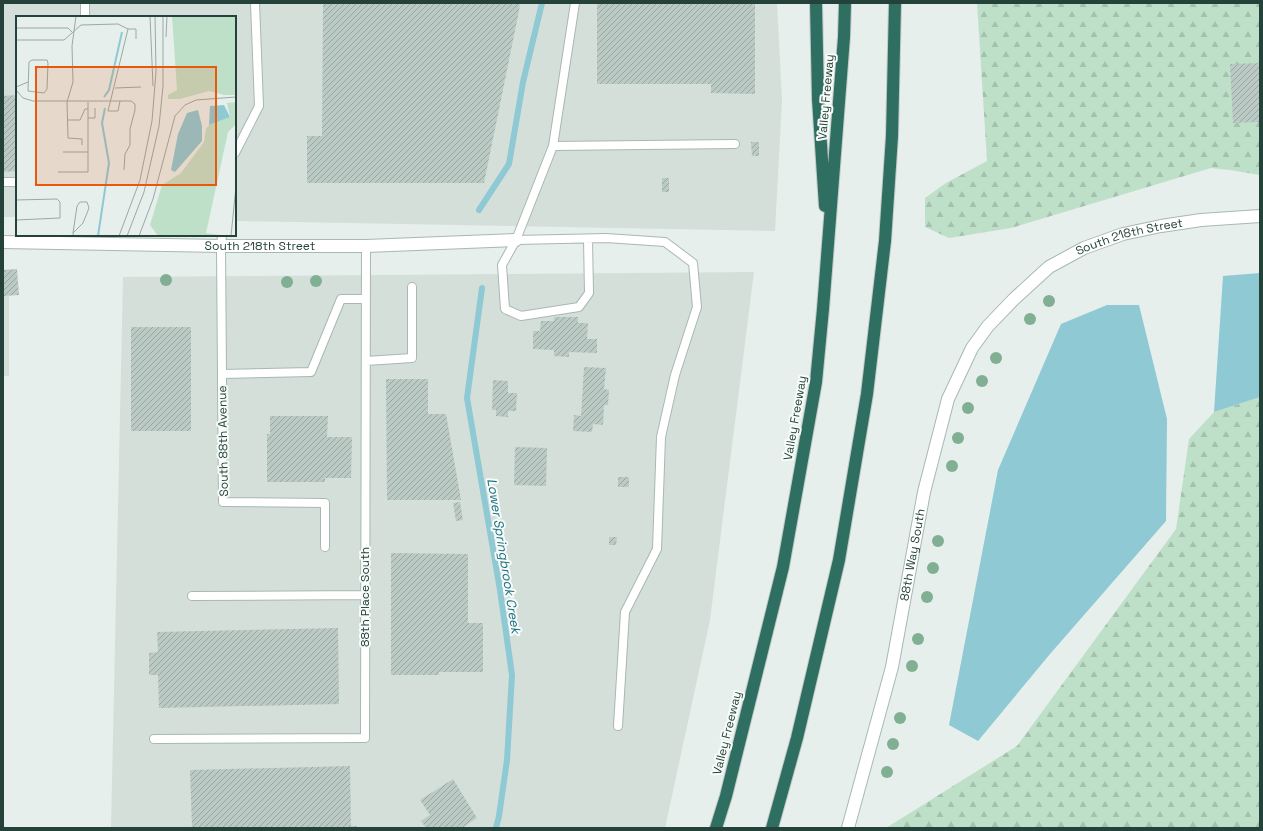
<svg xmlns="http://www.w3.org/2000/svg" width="1263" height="831" font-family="'Space Grotesk',sans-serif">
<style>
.built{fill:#d4dfda}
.forest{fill:url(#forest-firs)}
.water{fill:#8ec9d4}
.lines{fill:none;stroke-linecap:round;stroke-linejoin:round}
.stream{stroke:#8ec9d4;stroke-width:6}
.building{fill:url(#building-hatch)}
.service-casing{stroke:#a8b8b2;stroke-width:10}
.minor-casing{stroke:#a8b8b2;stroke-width:14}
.tertiary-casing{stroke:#a8b8b2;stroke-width:14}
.motorway-casing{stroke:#c2cac8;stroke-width:14}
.service{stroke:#fff;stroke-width:8}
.minor{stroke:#fff;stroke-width:12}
.tertiary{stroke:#fff;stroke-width:12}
.motorway{stroke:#2f6f62;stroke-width:12}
.tree{fill:#80af93}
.labels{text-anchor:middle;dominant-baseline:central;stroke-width:4;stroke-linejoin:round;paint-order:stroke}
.street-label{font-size:12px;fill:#24423a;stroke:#f7fbf9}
.water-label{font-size:13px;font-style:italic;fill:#1c6f80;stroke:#f7fbf9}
.inset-river{fill:none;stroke:#8ec9d4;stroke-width:2}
.inset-road{fill:none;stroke:#98aaa4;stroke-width:1}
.view{fill:#e8590c;fill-opacity:0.15;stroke:#e8590c;stroke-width:2}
.inset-edge{fill:none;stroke:#24423a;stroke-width:2}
</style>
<defs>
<pattern id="forest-firs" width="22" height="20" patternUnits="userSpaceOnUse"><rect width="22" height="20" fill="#bfe0c8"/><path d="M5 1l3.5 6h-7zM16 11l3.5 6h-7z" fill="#a4c1ad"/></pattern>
<pattern id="building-hatch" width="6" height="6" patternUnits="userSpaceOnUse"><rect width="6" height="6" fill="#bbcac4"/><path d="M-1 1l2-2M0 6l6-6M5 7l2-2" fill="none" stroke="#98a6a0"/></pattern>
</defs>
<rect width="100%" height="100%" fill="#e6efeb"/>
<path class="built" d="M3 3H777L782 100 775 231 235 221V17H17V217H3Z
M3 270H9V376H3Z
M754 272 710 620 665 828H111L123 277Z"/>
<path class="forest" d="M977 3H1260V175L1230 170 1211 168 1011 228 949 238 925 227V198L946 183 987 161Z
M1260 397V828H886L1017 746 1176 529 1189 439 1214 412Z"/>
<path class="water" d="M1260 273V397L1214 412 1223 276Z
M1107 305H1139L1167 419 1166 521 1050 654 978 741 949 725 998 470 1061 324Z"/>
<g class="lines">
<path class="stream" d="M479 210 509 164 523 82 542 3
M482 288 467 398 500 590 512 675 507 760 499 816 496 828"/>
</g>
<path class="building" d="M323 3H520L519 11 484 183H307V136H322Z
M597 3H755V94L711 93V84H597Z
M1260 63V122L1233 123 1230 64Z
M17 95V171L3 172V96Z
M751 142H759V156H752Z
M662 178H669V192H662Z
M17 269 19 295 3 296V270Z
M554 317H578V323H588L587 339H597V353L569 352V357L554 356V350L533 349V331H540L541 321H554Z
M131 327H191V431H131Z
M584 367 606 368 604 389 609 390 608 405H604L603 425 593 424 592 432 573 431 574 415 581 416Z
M386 379H428V414H446L461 500H387Z
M493 380 508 381V393H517L516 411H508V417L496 416V410H492Z
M270 416H328L327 437H352L351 478H325V482H267V434H270Z
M515 447 547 448 546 486 514 485Z
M618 477H629V487H618Z
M460 502 463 520 456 521 453 503Z
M609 537H617L616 545H609Z
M391 553 468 554V623H483V672H439V675H391Z
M338 628 339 704 159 708 158 675H149V653L158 652 157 632Z
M350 766 351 826H357V828H192L190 770Z
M453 779 477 818 462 828H426L421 821 430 815 420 800Z"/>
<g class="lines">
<g class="service-casing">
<path id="service" d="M575 3 553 146 516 240 502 265 505 309 521 316 579 307 589 293 588 239
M85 17V3
M553 146 735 144
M235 153 259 106 255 3
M3 182H17
M222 235 221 246 223 502 325 503V547
M516 240 606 238 665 242 693 263 697 307 675 375 661 437 657 549 625 612 618 726
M366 361 412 358V287
M222 374 311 372 341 299H366
M192 596 365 595
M154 739 365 738 366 246"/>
</g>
<g class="minor-casing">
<g id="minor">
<path id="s1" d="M3 242 221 246H366L516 240"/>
</g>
</g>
<g class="tertiary-casing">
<g id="tertiary">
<path id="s2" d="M848 828 892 667 924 492 948 399 972 348 988 326 1014 299 1049 267 1084 248 1123 234 1161 226 1201 220 1260 216"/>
</g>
</g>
<g class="motorway-casing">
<path id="motorway" d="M816 3 818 99 825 206
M716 828 726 796 783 567 816 382 823 309 844 37 845 3
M772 828 797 738 839 560 867 394 885 241 892 136 895 3"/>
</g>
<use href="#service" class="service"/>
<use href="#minor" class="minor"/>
<use href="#tertiary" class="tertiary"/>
<use href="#motorway" class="motorway"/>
</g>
<g class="tree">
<circle cx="166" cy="280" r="6"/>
<circle cx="316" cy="281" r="6"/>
<circle cx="287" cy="282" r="6"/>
<circle cx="1049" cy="301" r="6"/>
<circle cx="1030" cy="319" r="6"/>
<circle cx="996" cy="358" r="6"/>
<circle cx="982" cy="381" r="6"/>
<circle cx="968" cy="408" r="6"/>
<circle cx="958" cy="438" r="6"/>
<circle cx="952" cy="466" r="6"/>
<circle cx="938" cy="541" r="6"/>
<circle cx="933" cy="568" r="6"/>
<circle cx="927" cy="597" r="6"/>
<circle cx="918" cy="639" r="6"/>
<circle cx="912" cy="666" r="6"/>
<circle cx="900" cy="718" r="6"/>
<circle cx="893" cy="744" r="6"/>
<circle cx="887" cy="772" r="6"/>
</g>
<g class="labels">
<g class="street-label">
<text transform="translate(826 97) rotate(-85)">Valley Freeway</text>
<text stroke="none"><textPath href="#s2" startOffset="696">South 218th Street</textPath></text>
<text stroke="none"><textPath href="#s1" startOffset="257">South 218th Street</textPath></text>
<text transform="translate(795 418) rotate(-80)">Valley Freeway</text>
<text transform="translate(223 441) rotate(-91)">South 88th Avenue</text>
<text stroke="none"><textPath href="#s2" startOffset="281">88th Way South</textPath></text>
<text transform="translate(365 597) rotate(-90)">88th Place South</text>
<text transform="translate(727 733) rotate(-76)">Valley Freeway</text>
</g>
<g class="water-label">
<text transform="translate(504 556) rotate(81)">Lower Springbrook Creek</text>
</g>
</g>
<g transform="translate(16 16)">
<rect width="220" height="220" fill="#e6efeb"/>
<path d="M156 0H220V79H208L193 75 164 83H152V79L161 74ZM220 86V108L212 116 190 217 211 220H142L134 209 146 169 165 157 188 126 190 113 193 109 214 101 211 87Z" fill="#bfe0c8"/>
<path d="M208 89 214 101 193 109 194 90ZM182 94 186 110V125L159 156 155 154 162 118 171 97Z" fill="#8ec9d4"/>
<path class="inset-river" d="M88 81 93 74 106 16M82 220 93 147 86 107 89 92"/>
<path class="inset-road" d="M60 0 56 30 57 66 51 86 52 122 66 123V129M134 0 137 70M0 12H52L56 16M112 13H120V23M150 21 151 0M0 24H48L65 9 102 8 112 13 92 95H102L104 85M16 44H31L32 47 31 73 28 77 12 75 13 46ZM0 71 12 66M99 72 125 71M0 74 7 82 17 85H115L119 88V94L114 113V129L109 138 108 154M72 102H79V92M52 104H64L69 93H72M220 128V147M47 136H72M42 156H72V86M0 184 41 183 44 186V202L0 204M57 217 67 207 73 192 71 186H64L61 190 57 217V220M103 220 124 164 136 105 140 56 139 0M111 220 128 176 143 110 147 70V0M123 220 137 183 159 100 169 89 180 84 220 81M215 220 220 170"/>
<path class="view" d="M20 51H200V169H20Z"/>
<rect width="220" height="220" class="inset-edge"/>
</g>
<rect width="1263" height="831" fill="none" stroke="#24423a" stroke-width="8"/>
</svg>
